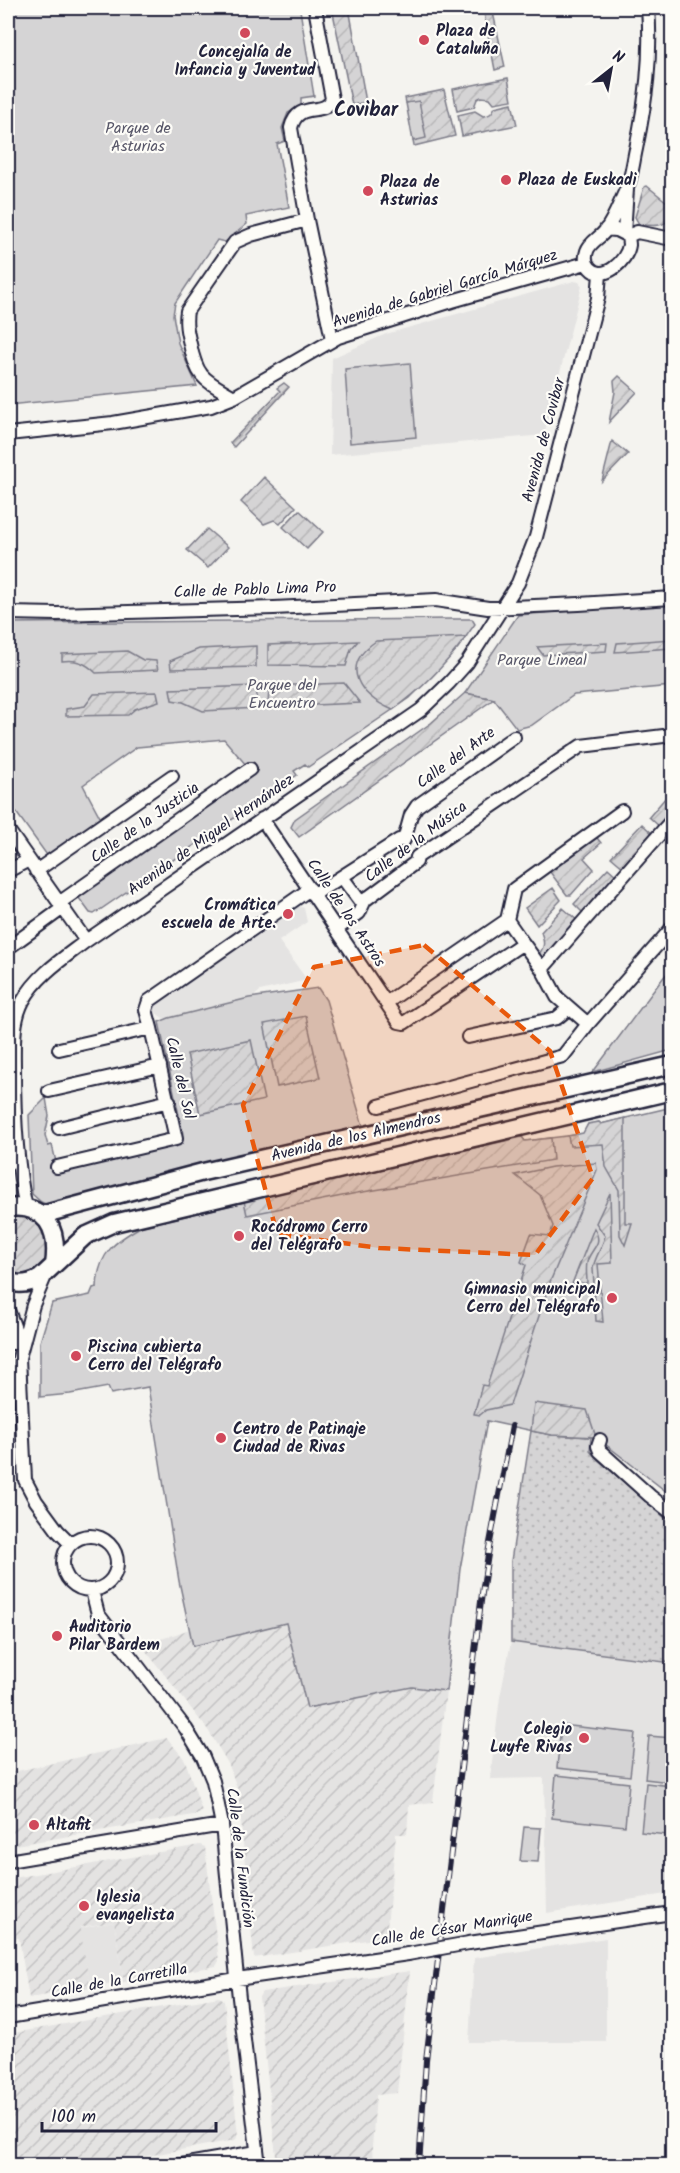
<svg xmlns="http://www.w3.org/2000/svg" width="680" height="2173" font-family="Kalam,sans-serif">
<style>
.built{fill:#e4e3e2}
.industrial{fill:url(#industrial-furrows)}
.grass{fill:url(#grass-dots);stroke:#7c7b88;stroke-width:1.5}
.park{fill:#d5d4d5;stroke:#7c7b88;stroke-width:1.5}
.garden{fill:url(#garden-furrows);stroke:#7c7b88;stroke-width:1.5}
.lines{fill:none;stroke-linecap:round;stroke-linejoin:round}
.minor-casing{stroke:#22223b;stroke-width:16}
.major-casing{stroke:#22223b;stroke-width:21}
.minor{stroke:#fdfcf7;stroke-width:12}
.major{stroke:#fdfcf7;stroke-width:16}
.rail-casing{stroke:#22223b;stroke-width:6}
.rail{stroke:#fdfcf7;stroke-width:4;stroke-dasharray:11;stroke-linecap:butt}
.minor-bridge-casing{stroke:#22223b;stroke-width:16;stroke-linecap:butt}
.minor-bridge{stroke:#fdfcf7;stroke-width:12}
.marked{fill:#e8590c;fill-opacity:0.2;stroke:#e8590c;stroke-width:4.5;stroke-dasharray:12 8;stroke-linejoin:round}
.poi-dot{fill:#d1495b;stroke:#fdfcf7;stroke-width:2}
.labels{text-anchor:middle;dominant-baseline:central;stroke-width:4.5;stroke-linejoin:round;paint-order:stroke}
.poi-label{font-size:16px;font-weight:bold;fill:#22223b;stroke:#fdfcf7;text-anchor:start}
.park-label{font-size:16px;fill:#585769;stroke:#fdfcf7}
.street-label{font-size:16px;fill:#22223b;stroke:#fdfcf7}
.quarter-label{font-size:20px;font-weight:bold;fill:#22223b;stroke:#fdfcf7}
</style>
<defs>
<pattern id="industrial-furrows" width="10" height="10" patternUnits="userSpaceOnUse" patternTransform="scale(1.5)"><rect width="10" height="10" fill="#e4e3e2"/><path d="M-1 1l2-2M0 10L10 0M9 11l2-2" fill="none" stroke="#c3c2c3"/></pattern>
<pattern id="grass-dots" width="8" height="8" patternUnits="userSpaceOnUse" patternTransform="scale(1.5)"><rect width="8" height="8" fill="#d5d4d5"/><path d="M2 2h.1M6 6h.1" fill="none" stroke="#b7b6b8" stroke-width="1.8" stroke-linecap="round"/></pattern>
<pattern id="garden-furrows" width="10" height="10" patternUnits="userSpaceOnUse" patternTransform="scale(1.5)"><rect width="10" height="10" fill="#d5d4d5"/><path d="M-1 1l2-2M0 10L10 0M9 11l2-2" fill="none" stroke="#b7b6b8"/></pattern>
</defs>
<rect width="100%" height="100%" fill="#f4f3ef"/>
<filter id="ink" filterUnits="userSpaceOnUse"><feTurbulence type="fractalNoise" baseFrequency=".0167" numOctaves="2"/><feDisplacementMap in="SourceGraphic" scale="12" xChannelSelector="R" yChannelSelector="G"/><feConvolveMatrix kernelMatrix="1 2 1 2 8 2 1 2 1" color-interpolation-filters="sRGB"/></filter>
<g filter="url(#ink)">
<path class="built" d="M574 281 579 282 582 286 544 435 330 455 332 358 386 334Z
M294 904 304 908 307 922 279 941 307 980 260 991 250 1000 170 1019 163 1018 153 1011 151 1006Z
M511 1642 672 1663V1893L547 1913 544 1778 490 1779 500 1697Z
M114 1922 124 1982 90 1988 79 1928Z
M606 1938V2042H469L474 1958Z"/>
<path class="industrial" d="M286 1623 307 1708 412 1687 446 1691 433 1802 409 1805 407 1834H396L386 1937 254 1958 238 1791 229 1765 208 1730 142 1646 190 1629 194 1646Z
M167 1738 185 1760 202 1811 199 1814 10 1846 8 1830V1773Z
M200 1845 205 1847 219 1961 216 1966 124 1982 114 1922 80 1927 90 1988 29 1998 19 1938 8 1940V1879Z
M410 1971 397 2093 376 2095 372 2147 373 2165H277L259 1997 262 1992Z
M219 1997 224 2001 238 2136 235 2140 97 2165H8V2034Z"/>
<path class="grass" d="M531 1431 552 1435 591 1437 590 1451 596 1458 672 1524V1663L511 1642V1561Z"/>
<path class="park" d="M8 8H293L300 10 314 96 301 98V106L288 113 282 128 285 141 277 144 289 207 246 216 247 224 225 242 217 240 175 303 173 315 178 343 197 386 8 405Z
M419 100 427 139 413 141 406 103Z
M410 363 416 437 350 443 345 369Z
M672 603V686L574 695 532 725 517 729 494 699 465 693 518 615Z
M453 619H472L475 624 458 648 410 698 308 767 305 764 294 771 297 775 94 914 90 913 76 894 252 772 224 739 137 747 83 785 101 819 49 858 8 801V623Z
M672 968V1050L593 1072 663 978Z
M318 988 326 1000 363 1126 172 1173 50 1206 41 1202 32 1194 29 1115 46 1098 49 1116 45 1135 48 1146 52 1145 56 1162 178 1144 182 1141 183 1134 159 1022 169 1018 249 998Z
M672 1107V1496L596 1437 552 1435 487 1421 460 1569 446 1691 412 1687 307 1708 286 1623 193 1646 179 1581 148 1387 111 1394 108 1387 70 1394 40 1397V1342L52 1303 90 1295 93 1288 97 1287C98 1253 115 1241 142 1226L522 1137 525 1141 583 1134 588 1124 599 1122 601 1124Z
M561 1725 635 1733 630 1776 557 1768Z
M649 1736 672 1738 670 1782 645 1779Z
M556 1775 629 1783 625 1826 552 1818Z
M646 1783 671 1786 667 1835 641 1832Z
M524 1827 541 1828 538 1862 520 1861Z"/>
<path class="garden" d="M332 8H349L366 102 352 105Z
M483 8H492L505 67 495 70Z
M508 78 512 100 494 103 490 98 481 97 477 99 474 107 457 111 453 89Z
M444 90 455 136 414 146 413 141 426 138 419 101 406 103 405 98Z
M512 103 517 125 462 136 458 115 475 111 483 116C490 116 492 113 495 107Z
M647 186 672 206C673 228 655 227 639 224L635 217 644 187Z
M619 376 637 392 609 422 615 392 614 381Z
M284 383 289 387 234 447 230 443 280 391 277 388Z
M612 441 628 454 602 481Z
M264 477 296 507 280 524 274 520 264 524 241 502Z
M299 510 323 532 307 549 283 527Z
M207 529 228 547 208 568 187 550Z
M466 637C446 664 420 691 393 710 360 696 338 667 376 641Z
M672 639V648L615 652 617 643Z
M358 641 351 649 346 666 268 665V645Z
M607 643 606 651 543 655 537 647Z
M256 646V667L171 669 170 661 199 649Z
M127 651 143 660 156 661 158 670 96 673C86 663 77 659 62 661V654Z
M344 683 360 703 268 707 269 686Z
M257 686V708L203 711 183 702 172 700 170 689Z
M157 692 159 701 135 709 128 715 66 716V709L85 706 94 694Z
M465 693 494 699 299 837 291 827 295 819 431 723Z
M672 790V817L662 829 649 817Z
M642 824 655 836 625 869 611 857Z
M594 834 601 843 584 858 594 869 571 895H567L547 868Z
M608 868 618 877 585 915 574 904Z
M553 888 561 900 537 925 525 908Z
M563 908 579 922 543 961 537 956C545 948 545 942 541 932Z
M306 1016 320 1078 277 1087 264 1024Z
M251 1040 264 1100 200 1114 187 1054Z
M625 1118V1223H632L625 1245 620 1235 619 1190 606 1167 603 1144 570 1146 568 1136 583 1133 588 1124 599 1122 601 1124Z
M522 1137 525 1141 551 1138 553 1160 357 1193 247 1215 244 1201Z
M596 1163 597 1170 550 1282 510 1405 486 1410 480 1415 474 1414 482 1385 487 1386 526 1265 521 1262 531 1234 550 1236 553 1226 540 1195 515 1175 552 1167Z
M610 1193 612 1263 598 1264 603 1322 596 1321 593 1268C595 1257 602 1248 605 1236L596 1223Z
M14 1214 24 1215 42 1225 50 1253 46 1262 39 1270 31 1275 21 1277 8 1275V1216Z
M594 1228C603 1244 594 1245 588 1259 585 1266 587 1275 587 1283L572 1284Z
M534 1403 587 1410 596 1437 552 1435 531 1431Z"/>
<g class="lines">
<g class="minor-casing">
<path id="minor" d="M315 8 332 99C324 118 298 99 291 128L307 220 332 339
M606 229 616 230 628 236C628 239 629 242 629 245 627 261 603 283 590 268 585 263 585 257 587 251 590 242 600 238 605 231 614 220 620 202 626 190 632 177 633 162 636 149 646 100 652 58 648 8
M624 233 627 189
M628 236 637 232 672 239
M234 397C205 380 197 379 190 344 187 332 185 323 187 311L235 242 251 235 307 220
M8 434 113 423 211 406 234 397 338 337 452 301 586 263
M8 613 57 614 274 608 436 600 488 608 579 604 672 598
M262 819 399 1022 404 1023 523 943 507 920 386 1003
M8 830 86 941
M404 840 411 815 417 806 514 737
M8 871 29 860
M36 871 172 776
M342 877 362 904
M313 895 399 840H404
M59 903 250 769
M507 920 514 889 622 811
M337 929 359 913 365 900 416 862 417 857 581 746 672 735
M523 943 542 969 557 997 588 1024
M8 948 63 908
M542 969 672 820
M468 1037 557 1018 569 1008
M59 1049 151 1028
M49 1091 160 1066
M379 1106 563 1056 588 1024 672 928
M59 1128 169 1101
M8 1164 12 1141
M57 1167 176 1139 151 1028 146 1010 149 1001 310 889
M26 1208C16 1162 14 1116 14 1069 14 1047 12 1022 23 1001 37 975 64 958 86 941L421 710 449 683 467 663 518 583 536 537 598 298 600 274
M46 1274 33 1305 19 1358 25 1480 36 1501 58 1531 71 1544
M8 1310 15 1329 13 1343
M600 1440 598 1446 600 1451 650 1496 672 1513
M63 1563a27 27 0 1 1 54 0a27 27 0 1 1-54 0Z
M92 1591 98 1614 186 1729 203 1757 213 1781 222 1825 239 1998 259 2166
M8 1861 222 1825
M469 1943 672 1913
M8 2017 237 1979 408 1954
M176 2166 257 2152"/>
</g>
<g class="major-casing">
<path id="major" d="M8 1208C47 1203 59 1230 54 1265
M41 1215 203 1172 672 1065
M8 1282C19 1285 30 1284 40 1278L85 1236 114 1223 672 1091"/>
</g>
<use href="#minor" class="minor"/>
<use href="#major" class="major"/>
<g class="rail-casing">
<path id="rail" d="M419 2166 426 2060 482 1593 489 1548 512 1426"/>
</g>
<use href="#rail" class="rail"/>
<g class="minor-bridge-casing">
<path id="minor-bridge" d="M408 1954 469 1943"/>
</g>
<use href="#minor-bridge" class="minor-bridge"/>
</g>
</g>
<path class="marked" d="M424 945 550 1051 593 1178 535 1255 379 1248 277 1234 243 1105 314 967Z"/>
<g class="poi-dot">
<circle cx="245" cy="33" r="6"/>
<circle cx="424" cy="40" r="6"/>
<circle cx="506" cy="180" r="6"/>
<circle cx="368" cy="191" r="6"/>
<circle cx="288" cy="914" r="6"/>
<circle cx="239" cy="1236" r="6"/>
<circle cx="612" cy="1298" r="6"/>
<circle cx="76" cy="1356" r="6"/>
<circle cx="221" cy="1438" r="6"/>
<circle cx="57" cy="1636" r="6"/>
<circle cx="584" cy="1738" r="6"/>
<circle cx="34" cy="1825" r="6"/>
<circle cx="84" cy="1906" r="6"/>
</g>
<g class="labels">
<g class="poi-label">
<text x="436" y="31">Plaza de<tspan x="436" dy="18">Cataluña</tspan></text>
<text x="245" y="52" text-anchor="middle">Concejalía de<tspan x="245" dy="18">Infancia y Juventud</tspan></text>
<text x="518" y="180">Plaza de Euskadi</text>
<text x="380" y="182">Plaza de<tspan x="380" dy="18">Asturias</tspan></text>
<text x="276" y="905" text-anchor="end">Cromática<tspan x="276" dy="18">escuela de Arte.</tspan></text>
<text x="251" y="1227">Rocódromo Cerro<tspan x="251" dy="18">del Telégrafo</tspan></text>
<text x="600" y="1289" text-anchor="end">Gimnasio municipal<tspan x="600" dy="18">Cerro del Telégrafo</tspan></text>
<text x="88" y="1347">Piscina cubierta<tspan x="88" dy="18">Cerro del Telégrafo</tspan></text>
<text x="233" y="1429">Centro de Patinaje<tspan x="233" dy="18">Ciudad de Rivas</tspan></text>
<text x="69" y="1627">Auditorio<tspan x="69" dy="18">Pilar Bardem</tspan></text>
<text x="572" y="1729" text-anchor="end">Colegio<tspan x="572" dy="18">Luyfe Rivas</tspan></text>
<text x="46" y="1825">Altafit</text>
<text x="96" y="1897">Iglesia<tspan x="96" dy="18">evangelista</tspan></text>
</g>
<g class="park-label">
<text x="138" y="128">Parque de<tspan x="138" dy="18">Asturias</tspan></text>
<text x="542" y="660">Parque Lineal</text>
<text x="282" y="685">Parque del<tspan x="282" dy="18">Encuentro</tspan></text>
</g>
<g class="street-label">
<text transform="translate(445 289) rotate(-17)">Avenida de Gabriel García Márquez</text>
<text transform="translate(544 440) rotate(-75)">Avenida de Covibar</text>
<text transform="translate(255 590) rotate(-2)">Calle de Pablo Lima Pro</text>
<text transform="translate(456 758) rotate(-36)">Calle del Arte</text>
<text transform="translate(145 823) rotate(-35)">Calle de la Justicia</text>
<text transform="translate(211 835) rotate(-35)">Avenida de Miguel Hernández</text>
<text transform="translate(416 842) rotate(-37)">Calle de la Música</text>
<text transform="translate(346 913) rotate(56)">Calle de los Astros</text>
<text transform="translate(180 1078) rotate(77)">Calle del Sol</text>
<text transform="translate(356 1137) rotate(-13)">Avenida de los Almendros</text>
<text transform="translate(240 1858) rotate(83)">Calle de la Fundición</text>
<text transform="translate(452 1929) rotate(-9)">Calle de César Manrique</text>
<text transform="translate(119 1981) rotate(-10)">Calle de la Carretilla</text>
</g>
<g class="quarter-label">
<text x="366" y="111">Covibar</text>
</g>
</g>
<rect width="680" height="2173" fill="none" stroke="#fdfcf7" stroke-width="30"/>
<rect x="15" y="15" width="650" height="2143" fill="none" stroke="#22223b" stroke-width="2" filter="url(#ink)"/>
<g transform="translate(611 69) rotate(31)" stroke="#fdfcf7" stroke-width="4.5" paint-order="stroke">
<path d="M0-4.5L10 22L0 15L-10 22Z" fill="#22223b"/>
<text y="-9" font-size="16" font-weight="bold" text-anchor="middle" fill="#22223b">N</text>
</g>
<path d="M42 2122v9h174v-9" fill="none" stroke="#22223b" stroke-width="3"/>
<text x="51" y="2122" font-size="18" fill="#22223b" stroke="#fdfcf7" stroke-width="4.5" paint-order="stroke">100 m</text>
</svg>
